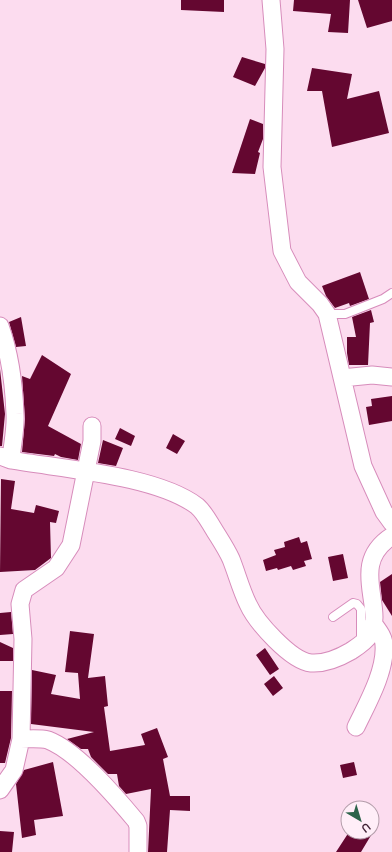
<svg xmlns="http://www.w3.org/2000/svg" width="392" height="852" font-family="Manrope,sans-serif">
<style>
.building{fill:#640730}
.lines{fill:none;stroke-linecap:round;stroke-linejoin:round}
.lane-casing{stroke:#d78cbb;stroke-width:10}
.street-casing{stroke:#d78cbb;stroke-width:19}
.lane{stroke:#fff;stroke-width:8}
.street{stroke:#fff;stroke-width:17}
</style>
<rect width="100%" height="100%" fill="#fcdcef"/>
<path class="building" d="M181 0H224V12L181 10Z
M294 0H350L348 33 328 32 331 14 293 11Z
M358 0H392V21L367 28Z
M242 57 265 64V68L255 86 233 77Z
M312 68 352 74 347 99 379 91 389 133 332 147 322 91H307Z
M250 119 263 124V139L258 152 260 153 255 174 232 173Z
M360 272 369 299 350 306 349 303 335 308 326 296 322 286Z
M371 310 374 322 370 323 368 365H349L347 353V337H356L352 317Z
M21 317 26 346 16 347 9 322Z
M42 355 71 374 48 426 81 444 78 460 61 457 55 454 54 456 22 452 25 419 22 376 30 379Z
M0 369 5 414 2 446H0Z
M392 396V421L369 425 366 407 372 406 371 399Z
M120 428 135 436 131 446 115 439Z
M173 434 185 441 177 454 166 448Z
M103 440 123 448 116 466 98 463Z
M1 479 15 481 11 509 34 513 36 505 59 511 56 523 50 522 51 558 35 570 0 572Z
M299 537 301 543 307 541 312 559 304 561 306 566 293 570 291 566 278 570 277 568 266 571 263 560 276 555 274 550 285 547 284 542Z
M343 554 348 578 333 581 328 557Z
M392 574V616L382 600 380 582Z
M11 612 13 634 0 635V613Z
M70 631 94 634 88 678 105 676 108 706 104 707 110 751 145 745 141 734 157 728 168 757 163 759 170 796H190V811L170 810 167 852H148L151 789 126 794 119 786 117 774H108L91 757 88 749H81L67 739 94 732 31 724 32 670 56 675 51 694 80 699 78 673 65 672Z
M0 642 13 648V661H0Z
M265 648 279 669 270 675 256 655Z
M274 676 283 688 273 696 264 684Z
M0 691H12L11 738 5 763H0Z
M53 762 63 816 34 820 36 835 22 838 16 784 24 770Z
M354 762 357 775 343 778 340 765Z
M0 831 14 832 12 852H0Z
M349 832H373L361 852H336Z"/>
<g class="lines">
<g class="lane-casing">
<path id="lane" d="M327 314H345L383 299 392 293
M333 617 353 603 357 604 361 609V643"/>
</g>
<g class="street-casing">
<path id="street" d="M271 0 275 49 272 167 282 251 298 282 320 304 327 314 363 466 384 512 392 523
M0 326C10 354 14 385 15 414 16 429 12 445 11 460
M342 378 372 375 392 377
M0 456 11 460C62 469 156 475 197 506 204 512 208 520 213 528 219 538 226 548 231 559 237 574 241 590 248 604 256 622 291 661 311 663 325 664 339 658 351 651 357 647 365 642 369 636 387 608 347 565 392 536
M356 727C367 704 386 671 384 645 384 637 378 630 373 623
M21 739C30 739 40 738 48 740 77 751 116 797 136 821L138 826V852
M0 790 14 770 21 739 23 639 20 604 24 590 56 568 71 545 92 441V426"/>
</g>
<use href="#lane" class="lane"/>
<use href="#street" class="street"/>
</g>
<g transform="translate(360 820) rotate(142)"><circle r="19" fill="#ffeef8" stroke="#b39daa"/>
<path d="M0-3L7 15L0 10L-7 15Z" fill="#2c634a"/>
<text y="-6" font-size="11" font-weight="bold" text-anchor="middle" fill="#412336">U</text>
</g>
</svg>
